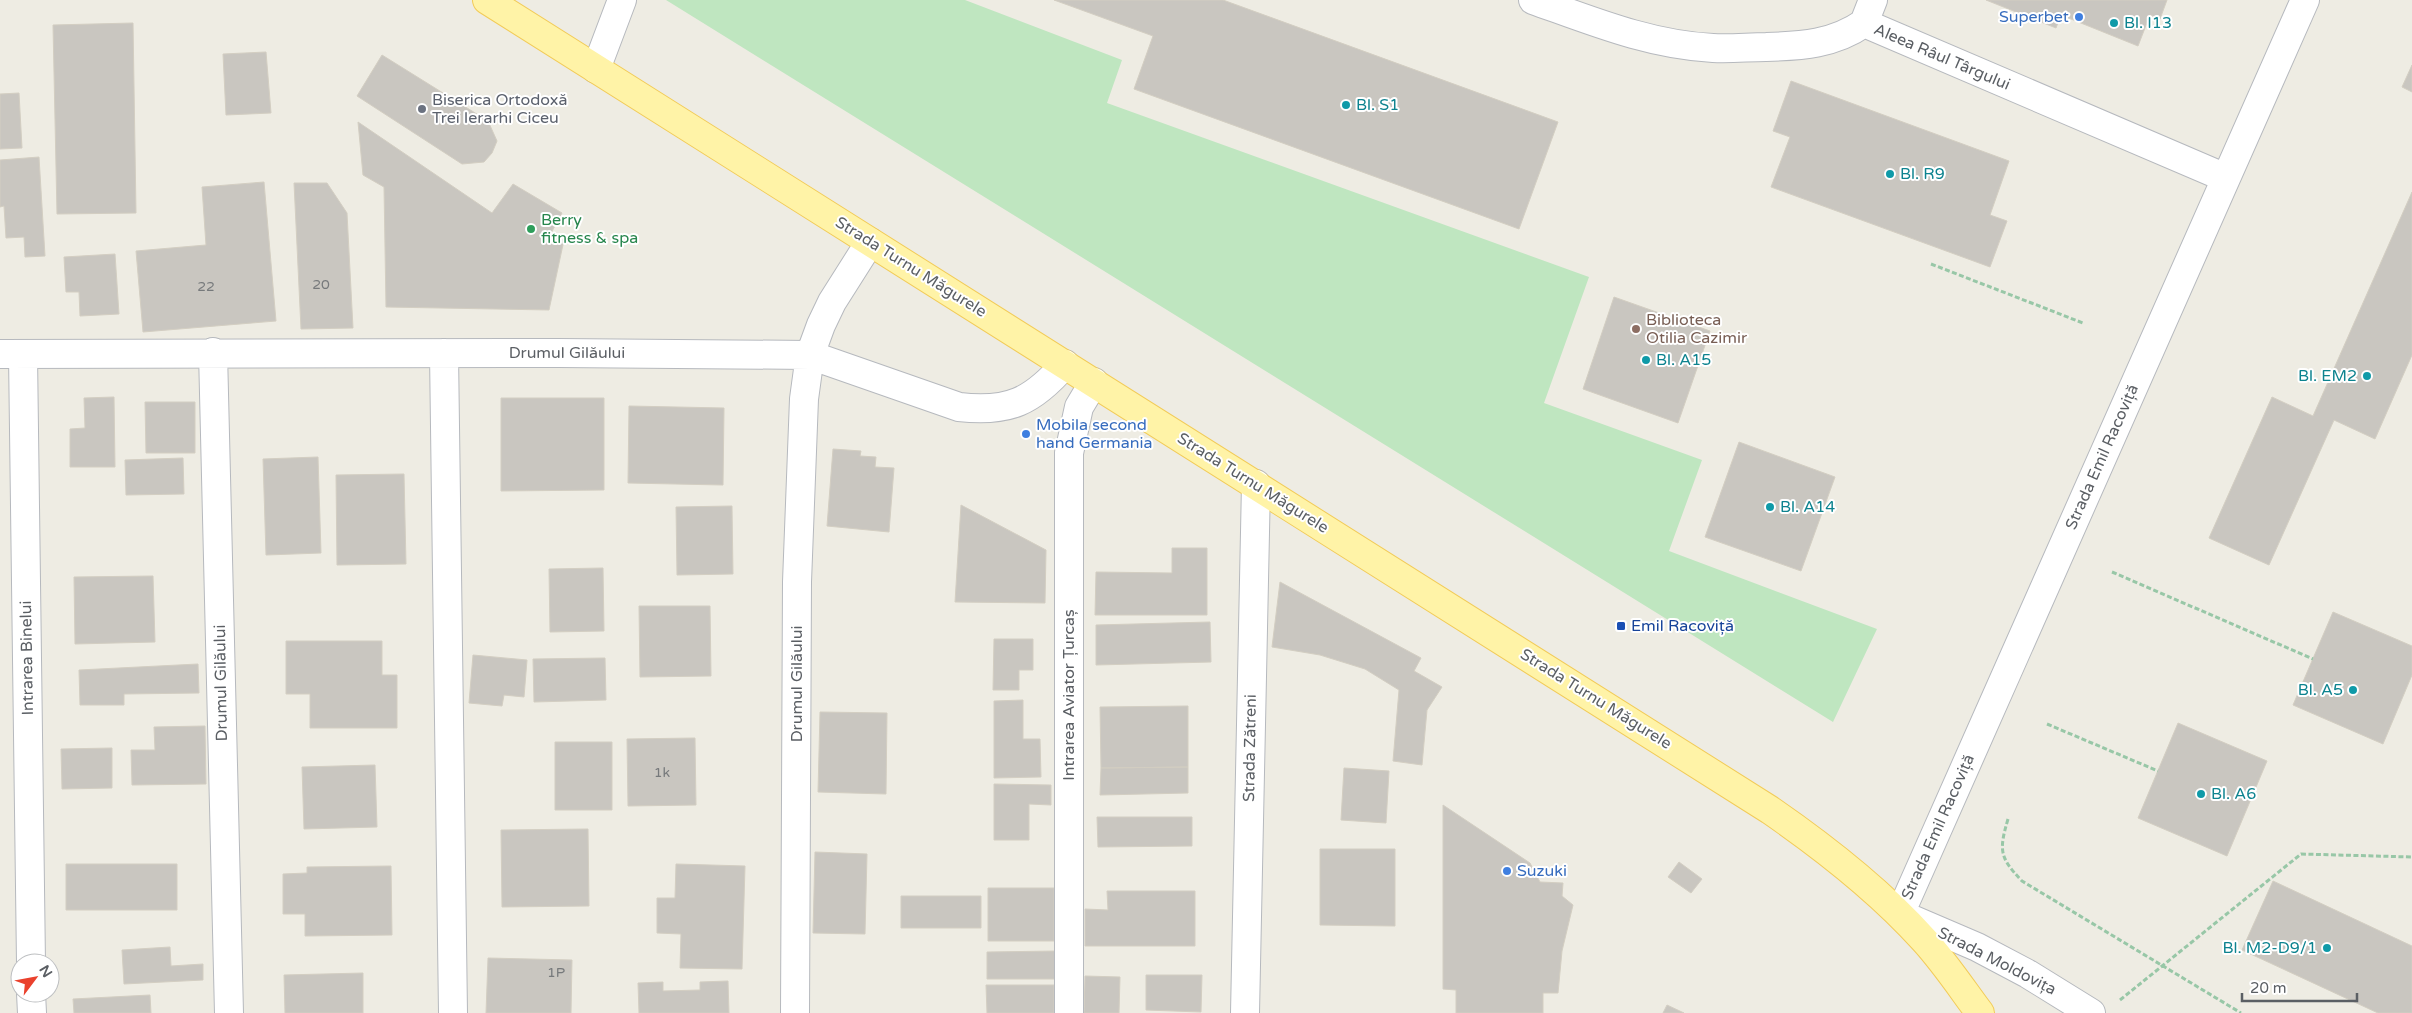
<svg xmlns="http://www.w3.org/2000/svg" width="2412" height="1013" font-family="'Varela Round',sans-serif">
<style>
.green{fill:#bfe6c0}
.building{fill:#c9c6c0;stroke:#d3cec2}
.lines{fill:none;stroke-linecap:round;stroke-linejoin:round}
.minor-casing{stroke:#b6b9be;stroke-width:30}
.major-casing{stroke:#f2cb58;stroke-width:30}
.path{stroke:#98c7a7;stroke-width:3;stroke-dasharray:5 2.5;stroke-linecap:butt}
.minor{stroke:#fff;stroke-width:28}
.major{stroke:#fff3a7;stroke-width:28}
.shop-dot{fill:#3f7fe0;stroke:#fff;stroke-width:2}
.culture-dot{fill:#0f9aa8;stroke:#fff;stroke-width:2}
.worship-dot{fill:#6b7280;stroke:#fff;stroke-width:2}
.leisure-dot{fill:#2e9e5b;stroke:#fff;stroke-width:2}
.education-dot{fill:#8d6e63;stroke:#fff;stroke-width:2}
.transit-dot{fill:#1a4fb4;stroke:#fff;stroke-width:2}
.labels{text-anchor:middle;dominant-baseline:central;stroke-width:4;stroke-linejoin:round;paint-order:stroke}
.number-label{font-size:14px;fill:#76797b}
.shop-label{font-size:16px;fill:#366cbe;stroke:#fff;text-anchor:start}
.culture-label{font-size:16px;fill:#0d838f;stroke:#fff;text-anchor:start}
.street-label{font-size:16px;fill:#5b5f64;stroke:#fff}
.worship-label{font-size:16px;fill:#5b616d;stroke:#fff;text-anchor:start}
.leisure-label{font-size:16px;fill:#27864d;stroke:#fff;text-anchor:start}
.education-label{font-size:16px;fill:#785e54;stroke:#fff;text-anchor:start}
.transit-label{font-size:16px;fill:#164399;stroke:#fff;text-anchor:start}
</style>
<rect width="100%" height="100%" fill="#eeece3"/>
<path class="green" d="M666 0H965L1122 60 1107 103 1589 277 1544 403 1702 460 1669 551 1877 629 1833 722Z"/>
<path class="building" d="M1054 0H1223L1558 122 1519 229 1134 89 1153 36Z
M1986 0H2167L2160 19 2150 15 2138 46 2061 15 2056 28Z
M133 23 136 213 57 214 53 25Z
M266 52 271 113 226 115 223 54Z
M382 55 488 121 497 141 492 153 484 162 462 164 357 96Z
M2412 65V92L2402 87Z
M1791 81 2009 161 1990 215 2007 221 1990 267 1771 187 1790 137 1773 131Z
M19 93 22 148 0 149V94Z
M358 122 492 213 513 184 562 213 550 235 564 240 549 310 386 307 384 187 363 175Z
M39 157 45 256 25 257 24 237 6 238 4 206 0 207V160Z
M264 182 276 321 143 332 136 251 206 245 202 187Z
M294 183H327L347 213 353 328 301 329Z
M2412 192V355L2375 439 2334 420 2269 565 2209 538 2272 397 2313 416Z
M115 254 119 314 80 316 79 292H66L64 257Z
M1614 297 1710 331 1678 423 1583 389Z
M114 397 115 467H70V429L85 428 84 398Z
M501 398H604V490L501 491Z
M145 402H195V453H146Z
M629 406 724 408 723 485 628 483Z
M1739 442 1835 477 1801 571 1705 537Z
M833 449 861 451 860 456 876 457 875 467 894 468 889 532 827 526Z
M318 457 321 553 266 555 263 459Z
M183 458 184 494 126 495 125 460Z
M404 474 406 564 337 565 336 475Z
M961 505 1046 550 1045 603 955 602Z
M732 506 733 574 677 575 676 507Z
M1172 548H1207V615H1095L1096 572 1172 573Z
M603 568 604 631 550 632 549 569Z
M153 576 155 642 75 644 74 577Z
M1280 582 1421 658 1414 671 1442 687 1427 710 1422 765 1393 761 1399 690 1365 669 1320 655 1272 647Z
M639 606H710L711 676 640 677Z
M2333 612 2412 646V675L2383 744 2293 705Z
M1210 622 1211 662 1096 665V625Z
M994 639H1033V670H1019V690H993Z
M286 641H382V675H397V728H310V694H286Z
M473 655 527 660 524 697 504 695 502 706 469 703Z
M605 658 606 700 534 702 533 659Z
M198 664 199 693 124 694V705H80L79 670Z
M1023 700V739H1040L1041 777 994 778V701Z
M1188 706V767L1101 768 1100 707Z
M820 712 887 713 886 794 818 792Z
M2178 723 2267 761 2227 856 2138 818Z
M205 726 206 784 132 785 131 750H155L154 727Z
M695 738 696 805 628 806 627 739Z
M555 742H612V810H555Z
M112 748V788L62 789 61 749Z
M375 765 377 827 304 829 302 767Z
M1188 767V793L1100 795 1101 768Z
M1344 768 1389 771 1386 823 1341 820Z
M994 784 1051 785V805L1029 804V840H994Z
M1443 805 1530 863 1540 882 1563 883 1562 896 1573 905 1562 951 1558 993H1543V1013H1456V990L1443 989Z
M1097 817H1192V846L1098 847Z
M588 829 589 906 502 907 501 830Z
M1320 849H1395V926L1320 925Z
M815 852 867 854 865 934 813 933Z
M1679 862 1702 879 1691 893 1668 877Z
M66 864H177V910H66Z
M676 864 745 866 742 969 680 968 681 934 657 933V898H675Z
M391 866 392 935 305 936V914H283V874L307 873V867Z
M2273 881 2412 946V1013H2378L2242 950Z
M988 888H1054V941H988Z
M1107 891H1195V946H1085V909L1108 910Z
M901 896H981V928H901Z
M170 947 171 966 203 964V980L124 984 122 950Z
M1056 951V979H987V952Z
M488 958 572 960 571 1013H486Z
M363 973V1013H285L284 975Z
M1146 975H1202L1201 1012 1146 1010Z
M1085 976 1120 977 1119 1013H1084Z
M728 981 729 1013H639L638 983 663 982V991L700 990V982Z
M986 985H1054V1013H987Z
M150 995 151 1013H74L73 999Z
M1667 1005 1684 1013H1663Z"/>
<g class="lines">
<g class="minor-casing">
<path id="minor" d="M1533 0C1592 21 1650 45 1713 48 1731 49 1749 47 1766 47 1802 46 1834 44 1864 23
M1864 23 2226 178
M1864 23 1873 0
M596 69 622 0
M213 352 229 1013
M444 353 453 1013
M0 354 559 353 810 355 959 407C1009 413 1033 401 1065 364
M23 354 31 963
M31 993 32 1013
M795 1013 797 582 804 399 810 355 821 325 832 302 870 242
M1069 1013V453L1079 407 1094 382
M1245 1013 1256 484
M2091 1013 2028 974 1977 947 1900 914 2305 0"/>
</g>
<g class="major-casing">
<path id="major" d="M487 0 1770 810C1825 848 1879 890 1924 940 1945 963 1962 989 1980 1013"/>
</g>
<path class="path" d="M1931 264 2083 323
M2112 572 2313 659
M2047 724 2158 771
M2008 819C1999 850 1999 857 2022 881L2241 1013
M2120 1000 2301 854 2412 857"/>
<use href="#minor" class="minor"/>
<use href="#major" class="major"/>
</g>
<g class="shop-dot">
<circle cx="2079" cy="17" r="5"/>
<circle cx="1026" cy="434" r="5"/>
<circle cx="1507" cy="871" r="5"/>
</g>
<g class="culture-dot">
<circle cx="2114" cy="23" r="5"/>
<circle cx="1346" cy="105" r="5"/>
<circle cx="1890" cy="174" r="5"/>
<circle cx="1646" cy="360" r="5"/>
<circle cx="2367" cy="376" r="5"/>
<circle cx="1770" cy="507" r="5"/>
<circle cx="2353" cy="690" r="5"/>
<circle cx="2201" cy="794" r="5"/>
<circle cx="2327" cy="948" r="5"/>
</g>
<circle class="worship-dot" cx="422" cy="109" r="5"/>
<circle class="leisure-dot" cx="531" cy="229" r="5"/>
<circle class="education-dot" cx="1636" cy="329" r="5"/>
<rect class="transit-dot" x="1616" y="621" width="10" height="10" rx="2.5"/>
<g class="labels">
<g class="number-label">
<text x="321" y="284">20</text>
<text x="206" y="286">22</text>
<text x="662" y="772">1k</text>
<text x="556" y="972">1P</text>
</g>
<g class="shop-label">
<text x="2069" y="17" text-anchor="end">Superbet</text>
<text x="1036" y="425">Mobila second<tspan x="1036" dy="18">hand Germania</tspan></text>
<text x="1517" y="871">Suzuki</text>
</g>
<g class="culture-label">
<text x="2124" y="23">Bl. I13</text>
<text x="1356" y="105">Bl. S1</text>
<text x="1900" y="174">Bl. R9</text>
<text x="1656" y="360">Bl. A15</text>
<text x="2357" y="376" text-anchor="end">Bl. EM2</text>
<text x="1780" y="507">Bl. A14</text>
<text x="2343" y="690" text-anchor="end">Bl. A5</text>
<text x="2211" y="794">Bl. A6</text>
<text x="2317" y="948" text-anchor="end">Bl. M2-D9/1</text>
</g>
<g class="street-label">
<text transform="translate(1942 57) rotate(23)">Aleea Râul Târgului</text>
<text transform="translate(911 267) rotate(32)">Strada Turnu Măgurele</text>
<text x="567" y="353">Drumul Gilăului</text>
<text transform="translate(2102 457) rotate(-66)">Strada Emil Racoviță</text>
<text transform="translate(1253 483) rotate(32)">Strada Turnu Măgurele</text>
<text transform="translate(27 658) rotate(-91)">Intrarea Binelui</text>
<text transform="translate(221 683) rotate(-91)">Drumul Gilăului</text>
<text transform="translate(797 684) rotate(-90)">Drumul Gilăului</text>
<text transform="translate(1069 695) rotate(-90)">Intrarea Aviator Țurcaș</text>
<text transform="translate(1596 699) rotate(32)">Strada Turnu Măgurele</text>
<text transform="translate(1250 748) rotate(-89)">Strada Zătreni</text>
<text transform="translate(1938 827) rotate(-66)">Strada Emil Racoviță</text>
<text transform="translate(1997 961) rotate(27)">Strada Moldovița</text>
</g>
<g class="worship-label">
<text x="432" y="100">Biserica Ortodoxă<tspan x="432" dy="18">Trei Ierarhi Ciceu</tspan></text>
</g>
<g class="leisure-label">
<text x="541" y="220">Berry<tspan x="541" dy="18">fitness &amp; spa</tspan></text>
</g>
<g class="education-label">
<text x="1646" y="320">Biblioteca<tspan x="1646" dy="18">Otilia Cazimir</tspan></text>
</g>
<g class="transit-label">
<text x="1631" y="626">Emil Racoviță</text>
</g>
</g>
<g transform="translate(35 978) rotate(58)"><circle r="24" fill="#ffffff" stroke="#bdbfc1"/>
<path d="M0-4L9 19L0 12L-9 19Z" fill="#ea412d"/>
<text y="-8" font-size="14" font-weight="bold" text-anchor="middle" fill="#5b5f64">N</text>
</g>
<path d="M2242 993v8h115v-8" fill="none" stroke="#5b5f64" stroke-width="2.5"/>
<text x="2250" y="993" font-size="15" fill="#5b5f64" stroke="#ffffff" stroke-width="4" paint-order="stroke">20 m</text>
</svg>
